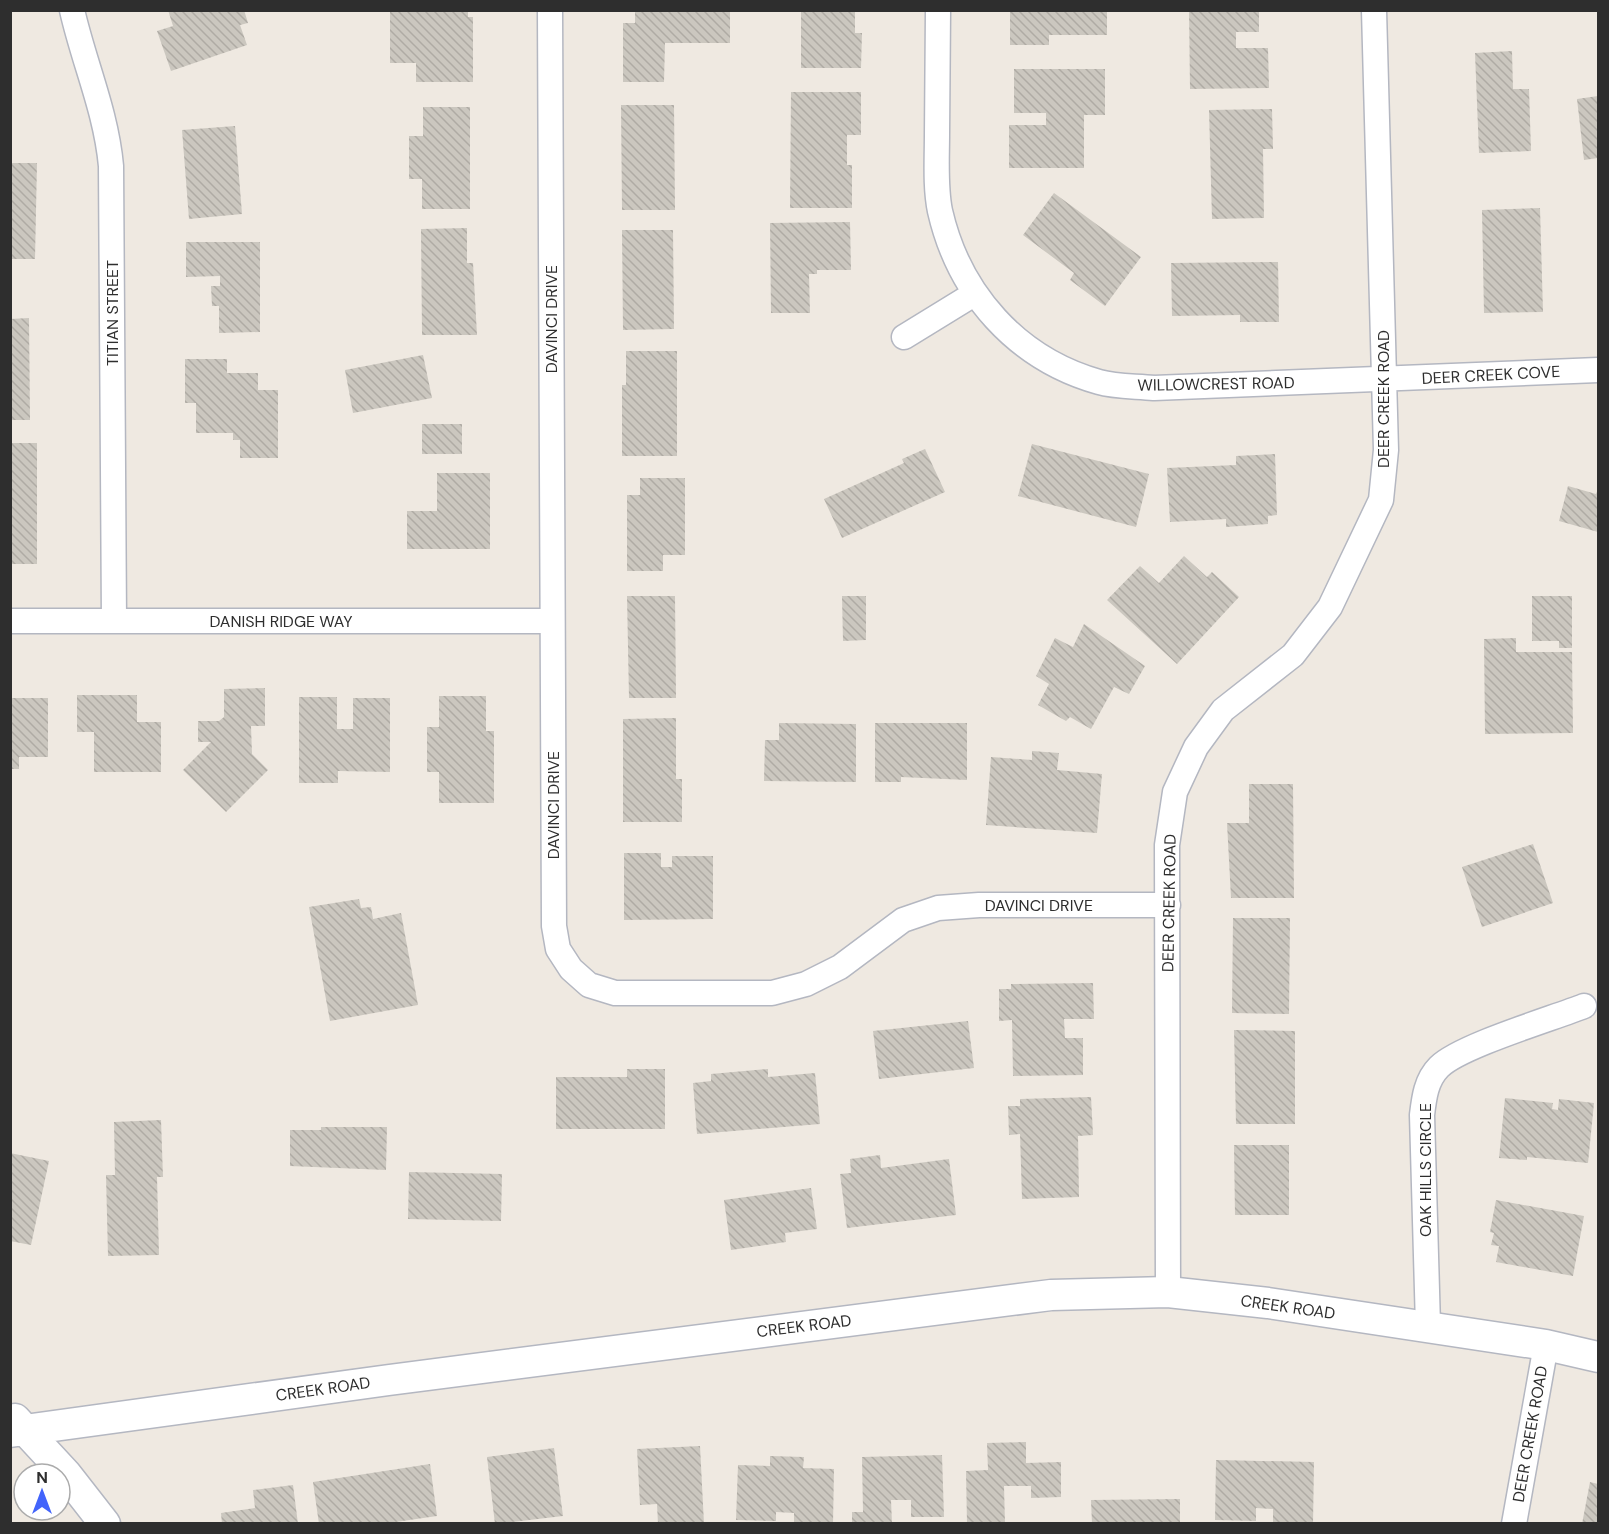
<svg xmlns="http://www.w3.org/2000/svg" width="1609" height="1534" font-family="'DM Sans',sans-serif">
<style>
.building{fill:url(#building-back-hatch)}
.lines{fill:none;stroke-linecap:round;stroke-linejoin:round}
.minor-casing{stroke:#b4b7c1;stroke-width:27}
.tertiary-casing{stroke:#b4b7c1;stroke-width:33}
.minor{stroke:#fff;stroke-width:24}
.tertiary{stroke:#fff;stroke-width:30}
.labels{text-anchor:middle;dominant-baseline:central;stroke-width:4.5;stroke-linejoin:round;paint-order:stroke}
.street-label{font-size:16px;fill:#2e2e2e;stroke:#fff}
</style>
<defs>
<pattern id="building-back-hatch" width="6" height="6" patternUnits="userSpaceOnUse" patternTransform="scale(1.5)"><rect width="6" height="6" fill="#cbc7bf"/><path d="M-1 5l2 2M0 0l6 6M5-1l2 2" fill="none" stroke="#afaba4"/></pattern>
</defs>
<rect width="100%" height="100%" fill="#efe9e1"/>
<path class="building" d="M168 10H244L248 23 240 25 247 45 171 71 157 31 173 26Z
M390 10H468V17H473V82H416V63H390Z
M635 10H730V43H665L664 82H623V23H635Z
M801 10H855V33H862L861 68H801Z
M1010 10H1107V35H1049V45H1010Z
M1189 10H1259V32H1236V48H1268L1269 88 1190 89Z
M1512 51 1513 89H1529L1531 151 1479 153 1475 53Z
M1014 69H1105V115H1084V168H1009V125H1046V113H1014Z
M791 92H861V135H847V165H852V208H790Z
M1598 96V158L1584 160 1577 99Z
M621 105H674L675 210H622Z
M423 107H470V209H422V179H409V136H423Z
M1272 109 1273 149H1263L1264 218 1212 219 1209 110Z
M235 126 242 214 189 219 182 130Z
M10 163H37L35 259H10Z
M1054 193 1141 257 1105 306 1070 280 1074 273 1023 235Z
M1540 208 1543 312 1484 313 1482 210Z
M850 222 851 270H817V274H809L810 313H771L770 223Z
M467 228V263H473L477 335H422L421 229Z
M622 230H673L674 329 623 330Z
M186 242H260V332L219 333V306H212L211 286H220V276L186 277Z
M1278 262 1279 322H1240V315L1172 316 1171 263Z
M29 318 30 420H10V319Z
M626 351H677V456H622V385H626Z
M423 355 432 398 353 413 345 370Z
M185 359H227V373H258V390H278V458H240V440H233V433H196V403H185Z
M422 424H462V454H422Z
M10 443H37V564H10Z
M1032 444 1149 474 1136 527 1018 496Z
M925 449 945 492 842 538 824 499 904 463 902 459Z
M1275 454 1277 515 1268 516V524L1226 527V519L1170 522 1167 468 1236 465V456Z
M437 473H490V549H407V511H437Z
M640 478H685V555H663V571H627V495H640Z
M1568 486 1596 494 1598 489V532L1559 521Z
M1184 556 1207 577 1212 572 1239 597 1177 664 1107 600 1140 566 1159 583Z
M627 596H675L676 698H629Z
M842 596H866V640L843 641Z
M1532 596H1572V648H1559V641H1532Z
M1084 624 1145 666 1129 694 1114 687 1091 729 1070 717 1066 721 1038 705 1049 684 1036 676 1055 638 1073 647Z
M1516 638V652H1572L1573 733 1485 734 1484 639Z
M265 688V726H251L252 754 268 770 226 812 183 770 211 742H198V721H219L224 717V689Z
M77 695H137V722H161V772H94V732H77Z
M439 696H486V731H494V803H439V772H427V727H439Z
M299 697H337V729H353V698H390V772L338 771V783H299Z
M10 698H48V757H19V769H10Z
M676 718V779H682V822H623V719Z
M779 723 856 724V782L764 781 765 740H779Z
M875 723H967V780L901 777V782H875Z
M1032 751 1059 753 1057 770 1102 774 1097 833 986 825 991 757 1032 760Z
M1249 784H1293L1294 898H1231L1227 823H1249Z
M1533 844 1553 903 1482 927 1462 867Z
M624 853H661V867H672V856H713V919L624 920Z
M359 899 361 908 371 907 373 919 401 913 418 1005 330 1021 309 907Z
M1233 918H1290L1289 1014 1232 1013Z
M1093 983 1094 1019H1064L1065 1038H1083V1075L1013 1076 1012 1020 999 1021V989H1011V984Z
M968 1021 974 1068 879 1079 873 1031Z
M1234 1030 1295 1031V1124H1236Z
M627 1069H665V1129H556V1077H627Z
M768 1069V1077L815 1073 820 1124 697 1134 693 1083 711 1081V1074Z
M1091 1097 1093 1135 1078 1136 1079 1197 1022 1199 1020 1134 1009 1135 1008 1106H1020V1099Z
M1505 1098 1553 1103 1552 1109 1558 1110 1559 1099 1594 1103 1588 1163 1527 1157V1160L1499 1158Z
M161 1120 163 1177H157L159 1255 108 1256 106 1175H115L114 1122Z
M321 1127H387L386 1170 290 1166V1130H321Z
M1234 1145H1289V1215H1235Z
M10 1153 49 1161 31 1245 10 1241Z
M880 1155 881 1168 949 1159 956 1215 847 1228 840 1174 851 1173 850 1159Z
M409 1172 502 1174 501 1221 408 1219Z
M811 1188 817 1229 785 1233 786 1242 731 1250 724 1200Z
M1496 1200 1584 1216 1573 1276 1496 1262 1499 1246 1491 1245 1494 1233 1490 1232Z
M1026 1442V1463L1061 1462V1497L1031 1498V1486H1004L1005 1524H967L966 1471 988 1470 987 1443Z
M700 1446 704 1524H658L657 1504 640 1505 637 1449Z
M554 1448 563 1516 495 1524 487 1457Z
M942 1455 944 1517H911V1500H891L892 1524H852V1512H863L862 1457Z
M770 1456 804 1457 803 1468 834 1469 833 1524H794V1513L776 1512V1521L736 1520 738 1465 770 1466Z
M1216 1460 1314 1462 1313 1524H1273V1509L1256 1508V1521L1215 1520Z
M430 1464 437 1516 382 1524H319L313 1482Z
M1590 1482 1598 1484V1524H1582Z
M293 1485 298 1524H222L221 1513 255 1508 253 1490Z
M1180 1499V1524H1092L1091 1500Z"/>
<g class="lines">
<g class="minor-casing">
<path id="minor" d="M72 10C84 63 106 111 111 166L114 621
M550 10 554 926 558 949 571 969 589 985 615 993H772L806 984 840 967 903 920 938 908 979 905H1168
M938 10C938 52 937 93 937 134 937 159 935 187 940 211 959 294 1017 359 1099 382 1116 387 1137 386 1154 388L1598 370
M904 337 974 294
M10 621H552
M1168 1292 1167 845 1175 792 1196 747 1223 710 1293 655 1330 607 1381 500 1386 450 1374 10
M1428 1326 1422 1115C1424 1098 1426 1080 1439 1067 1460 1046 1551 1019 1584 1006
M1514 1524 1546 1345"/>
</g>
<g class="tertiary-casing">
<path id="tertiary" d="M15 1419 66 1474 105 1524
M10 1432 389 1380 1051 1295 1168 1292 1268 1303 1546 1345 1598 1357"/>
</g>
<use href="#minor" class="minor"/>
<use href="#tertiary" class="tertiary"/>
</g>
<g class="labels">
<g class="street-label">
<text transform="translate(112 313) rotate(-90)">TITIAN STREET</text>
<text transform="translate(551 319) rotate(-90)">DAVINCI DRIVE</text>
<text transform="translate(1491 375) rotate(-3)">DEER CREEK COVE</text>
<text transform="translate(1216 384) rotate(-1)">WILLOWCREST ROAD</text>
<text transform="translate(1383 399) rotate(-90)">DEER CREEK ROAD</text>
<text x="281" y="621">DANISH RIDGE WAY</text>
<text transform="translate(553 805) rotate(-90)">DAVINCI DRIVE</text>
<text transform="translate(1169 903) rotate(-89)">DEER CREEK ROAD</text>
<text x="1039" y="905">DAVINCI DRIVE</text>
<text transform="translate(1425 1170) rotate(-90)">OAK HILLS CIRCLE</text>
<text transform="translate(1288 1307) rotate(8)">CREEK ROAD</text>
<text transform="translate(804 1326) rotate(-7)">CREEK ROAD</text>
<text transform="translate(323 1389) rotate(-8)">CREEK ROAD</text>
<text transform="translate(1530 1434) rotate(-80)">DEER CREEK ROAD</text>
</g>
</g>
<rect width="1609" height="1534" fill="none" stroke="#2e2e2e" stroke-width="24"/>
<g transform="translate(42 1492)"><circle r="28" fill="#ffffff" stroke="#ababab" stroke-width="1.5"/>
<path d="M0-4.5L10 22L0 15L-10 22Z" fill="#4264fb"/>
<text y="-9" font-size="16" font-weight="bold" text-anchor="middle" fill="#2e2e2e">N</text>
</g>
</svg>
